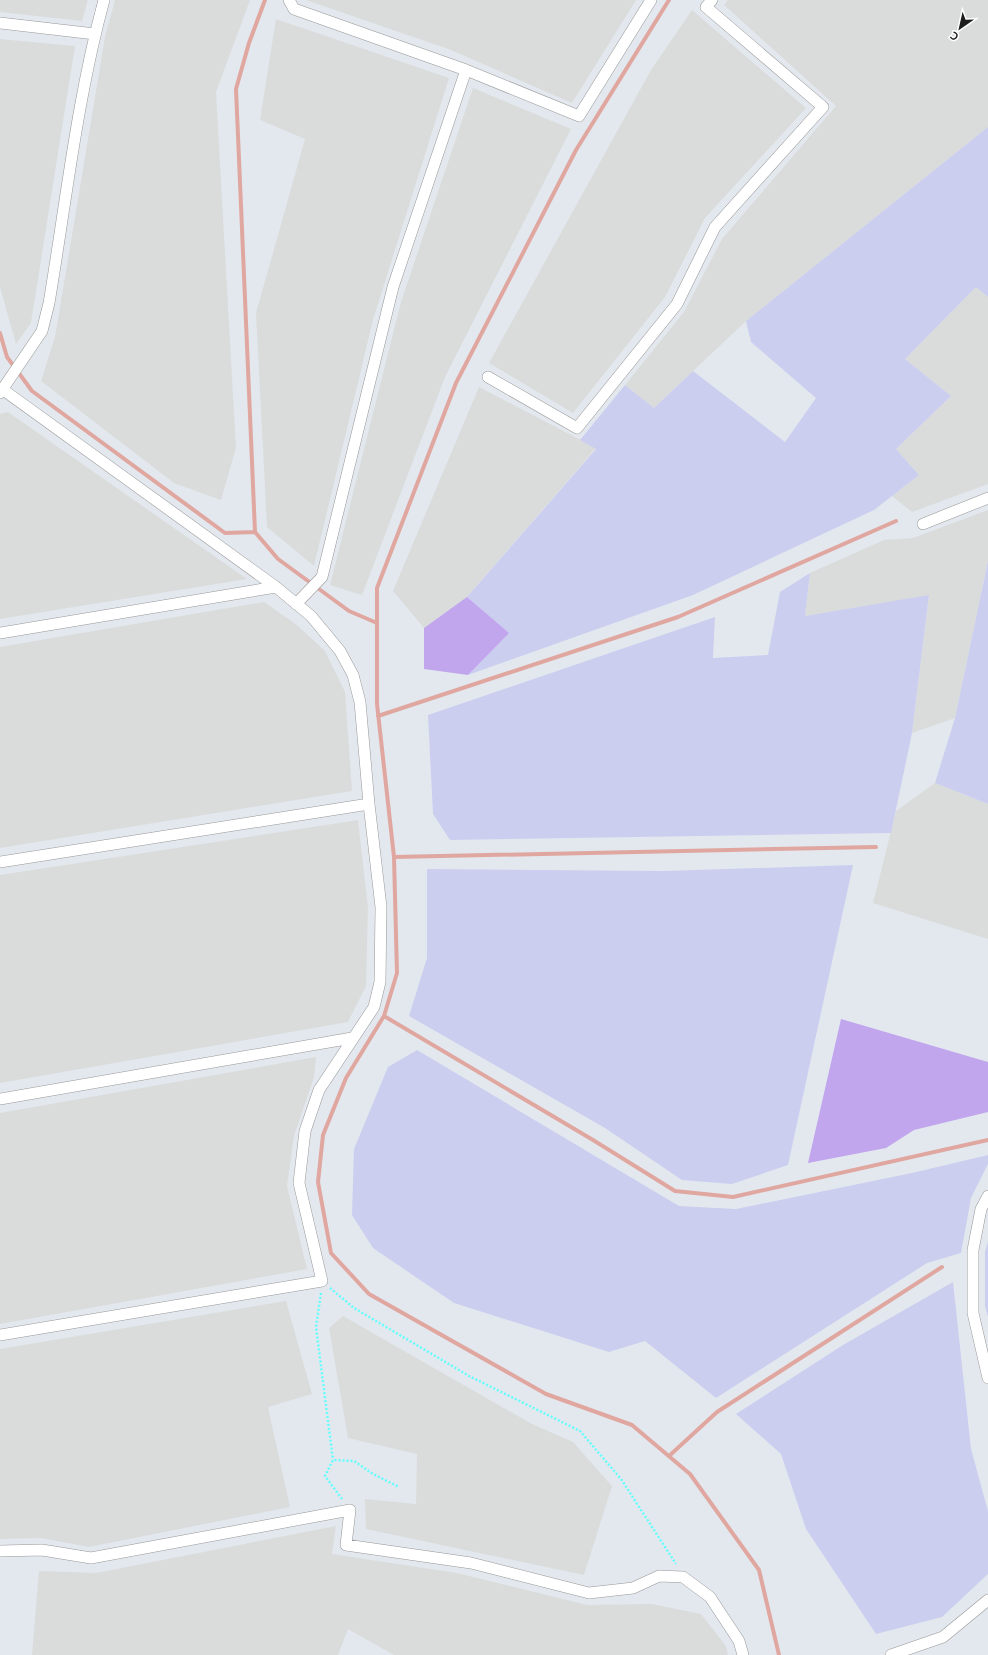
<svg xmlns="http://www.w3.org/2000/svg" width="988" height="1655" font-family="Ubuntu,sans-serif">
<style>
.residential{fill:#dadcdb}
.farmland{fill:#ccceef}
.grass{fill:#c1a5ed}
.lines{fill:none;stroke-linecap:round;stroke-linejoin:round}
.stream{stroke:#e0a7a0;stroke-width:4}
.street-casing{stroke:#979797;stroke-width:12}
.path{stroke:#64fffc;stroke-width:2.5;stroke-dasharray:2 2;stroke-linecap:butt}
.street{stroke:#fff;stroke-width:11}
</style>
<rect width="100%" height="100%" fill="#e3e8ef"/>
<path class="residential" d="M0 0H88L82 21 0 12Z
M115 0H250L216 92 236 448 221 500 174 483 41 381 55 337 105 37Z
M306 0H636L572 103 451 50Z
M728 0H988V127L746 321 654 408 625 385 684 312 722 239 836 106 724 5Z
M692 10 806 108 705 218 665 297 573 413 489 363 651 70Z
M276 19 449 78 373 320 314 566 267 527 256 313 305 139 260 120Z
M0 39 75 46 31 323 16 344 0 287Z
M473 88 571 129 445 377 362 595 330 585 401 302Z
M976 287 988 297V484L912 512 892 496 919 475 896 449 951 396 905 359Z
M479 387 596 448 467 597 424 628 393 591Z
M8 412 247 579 0 619V414Z
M988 510V561L955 718 912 733 929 596 805 616 810 573 884 540 913 538Z
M264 602 297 625 325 651 345 692 352 791 0 848V647Z
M935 783 988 804V939L873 903 896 811Z
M358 820 368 908 366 986 348 1022 0 1083V875Z
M316 1057 314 1077 294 1136 287 1186 307 1269 0 1324V1113Z
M286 1301 312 1394 268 1407 290 1507 89 1547 41 1538 0 1539V1349Z
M343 1316 532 1424 573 1442 612 1486 584 1575 366 1529 365 1499 416 1504 417 1454 348 1438 329 1328Z
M336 1526 332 1554 457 1573 587 1605 652 1604 701 1614 726 1646 728 1655H394L348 1629 338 1655H32L39 1571 96 1573Z"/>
<path class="farmland" d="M988 127V297L976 287 905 359 951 396 896 449 919 475 874 510 693 595 468 675 508 633 467 597 596 449 580 440 625 385 654 408 693 371 785 442 816 398 751 342 746 321Z
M988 561V804L935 783 955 718Z
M810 573 805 616 929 595 912 733 891 833 450 840 433 814 428 715 715 617 713 658 768 655 780 592Z
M853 865 788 1165 732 1184 682 1180 605 1128 409 1016 427 958V869L664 871Z
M417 1050 679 1206 736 1209 912 1173 988 1155V1164L971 1198 961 1253 927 1263 716 1398 645 1341 609 1352 454 1303 373 1248 352 1215 354 1149 388 1067Z
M988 1241V1317L985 1306V1252Z
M953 1282 971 1449 988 1511V1574L942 1617 876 1634 806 1529 781 1454 736 1414 843 1345Z"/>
<path class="grass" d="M467 597 509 633 468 675 424 669V628Z
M841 1019 988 1062V1112L914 1130 886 1148 808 1163Z"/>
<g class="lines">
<path class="stream" d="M265 0 249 43 236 89 255 532 278 559 349 611 377 623
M669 0 576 150 456 383 377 588V704L394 857 397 973 384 1016 346 1078 323 1135 318 1182 331 1253 369 1294 546 1394 632 1425 690 1474 759 1570 779 1655
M0 333 7 357 32 391 225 533 255 532
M378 716 678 617 896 521
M394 857 876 847
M384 1016 593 1140 675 1191 733 1197 988 1140
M669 1456 717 1412 942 1267"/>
<g class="street-casing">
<path id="street" d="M289 0 294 9 466 70 579 116 651 0
M0 23 95 34
M488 377 577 428 677 304 715 227 823 107 706 7 712 0
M0 393 42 331 49 303C66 202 77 99 104 0
M923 524 988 498
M296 604 322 577 393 287 466 70
M0 633 276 587
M0 862 369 804
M0 1099 352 1038
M988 1196 981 1209 973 1250V1313L988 1378
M0 1335 322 1281 299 1183 305 1131 319 1090 374 1007 380 982 381 907 369 804 360 702 353 675 340 651 311 616 276 587 2 389
M0 1551 42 1550 91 1558 350 1510 346 1545 471 1563 589 1593 633 1588 659 1576 683 1577 710 1597 739 1641 743 1655
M891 1655 943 1637 988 1600"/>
</g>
<path class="path" d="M330 1288 354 1308 469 1376 580 1431 621 1479 676 1564
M321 1293 316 1327 333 1460
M342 1499 325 1476 333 1460 354 1461 373 1474 399 1487"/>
<use href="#street" class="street"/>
</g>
<g transform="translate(960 28) rotate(214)" stroke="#ffffff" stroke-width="3" paint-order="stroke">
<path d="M0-3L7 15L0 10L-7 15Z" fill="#1d1d1d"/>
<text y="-6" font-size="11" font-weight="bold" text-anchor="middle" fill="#1d1d1d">С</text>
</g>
</svg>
